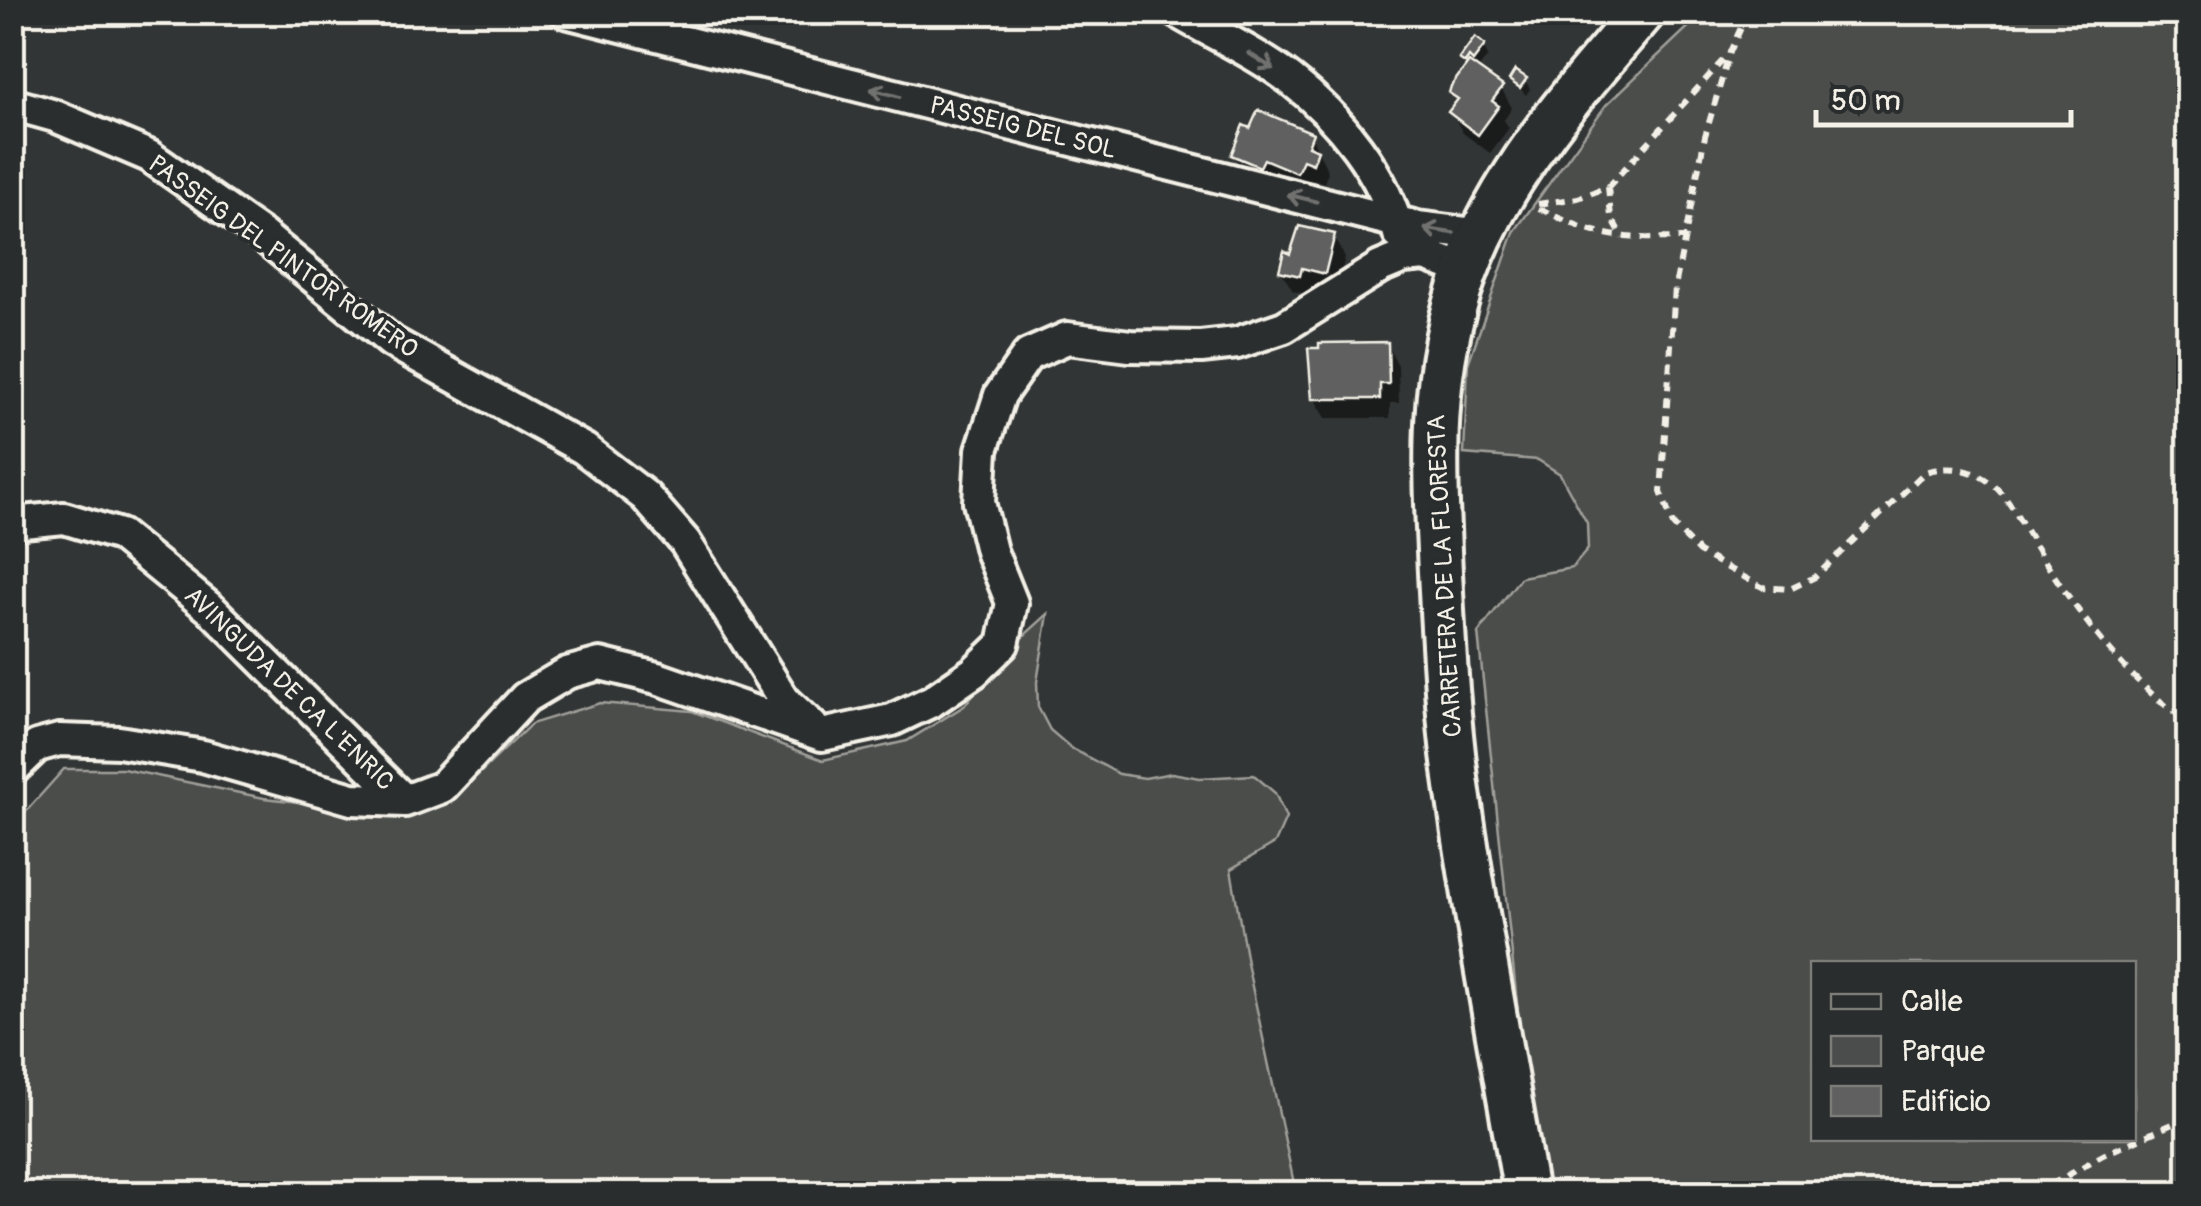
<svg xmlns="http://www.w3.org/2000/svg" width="2201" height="1206" font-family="Pangolin,sans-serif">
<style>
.green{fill:#4b4d4c;stroke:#a09f9a;stroke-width:2.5;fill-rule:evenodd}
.shadow{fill:#0007}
.building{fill:#5f605f;stroke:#f4f1e8;stroke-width:2.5}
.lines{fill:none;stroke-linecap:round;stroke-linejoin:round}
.minor-casing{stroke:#f4f1e8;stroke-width:38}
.secondary-casing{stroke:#f4f1e8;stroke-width:50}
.path{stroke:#f4f1e8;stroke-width:6;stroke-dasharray:10 8;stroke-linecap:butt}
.minor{stroke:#2a2d2e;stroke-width:30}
.secondary{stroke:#2a2d2e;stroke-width:42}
.oneway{stroke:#71726f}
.labels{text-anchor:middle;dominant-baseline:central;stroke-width:8;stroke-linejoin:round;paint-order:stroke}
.street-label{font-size:25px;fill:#f4f1e8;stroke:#2a2d2e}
</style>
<rect width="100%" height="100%" fill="#323535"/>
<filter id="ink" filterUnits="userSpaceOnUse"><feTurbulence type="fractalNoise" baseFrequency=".01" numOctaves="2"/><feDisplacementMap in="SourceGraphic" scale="20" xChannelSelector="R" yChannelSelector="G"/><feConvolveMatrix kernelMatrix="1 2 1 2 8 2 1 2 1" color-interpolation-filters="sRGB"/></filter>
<g filter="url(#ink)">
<path class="green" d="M1703 13H2188V1193H1542L1528 1107 1478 633 1521 577 1572 568 1588 549 1587 523 1560 474 1538 460 1464 454 1468 364 1514 232 1606 105ZM1814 964H2134V1138H1814Z
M1048 614 1037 682 1038 707 1050 730 1071 748 1119 774 1145 778 1172 773 1200 778 1254 775 1275 793 1286 818 1275 843 1231 869 1247 963 1296 1193 13 1194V826L64 769H123L264 798 394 813 434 807 479 774 531 724 600 703 692 711 823 760 907 741 964 706 1008 650Z"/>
<path class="shadow" d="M1483 46 1488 56 1477 71 1501 88 1512 108 1504 120 1509 128 1490 153 1463 133 1451 112 1458 103 1452 92 1467 68 1462 59Z
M1512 80H1525L1530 89 1526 95Z
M1311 135 1328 172 1324 183 1314 179 1308 192 1245 175 1234 155Z
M1333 237 1345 257 1336 293 1313 287 1311 295 1293 291 1281 271 1292 257Z
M1387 345 1398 365 1399 403H1390V418H1326L1314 398Z"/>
<path class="building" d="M1475 37 1485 45 1473 61 1469 57 1465 63 1459 59Z
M1469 62 1503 86 1492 101 1499 106 1478 135 1448 112 1458 99 1449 93 1451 86Z
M1515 70 1527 78 1520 88 1509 80Z
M1258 110 1313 133 1308 146 1318 150 1313 164 1303 160 1297 173 1264 159 1260 167 1231 155 1243 125 1250 128Z
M1299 226 1335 234 1325 274 1302 268 1300 276 1279 271 1284 251 1290 254Z
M1388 342 1389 384H1380V399H1312L1308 348H1319V343Z"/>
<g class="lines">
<g class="minor-casing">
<path id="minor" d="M566 12 1417 227 1482 235
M1177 12C1214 34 1256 53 1290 79 1339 117 1385 174 1399 234
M12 104 55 116 149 156 262 235 392 342 584 449 645 496 685 542 784 700 812 726
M12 523 64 518 120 535 212 610 405 801
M12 770 37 746 59 740 119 742 203 756 352 799 405 801 442 787 525 698 567 673 600 664 657 678 822 735 892 720 932 701 974 672 1003 644 1012 603 991 551 979 502 982 450 1000 395 1028 355 1067 338 1130 346 1201 347 1237 343 1284 327 1380 267 1404 257 1425 255 1466 270"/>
</g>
<g class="secondary-casing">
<path id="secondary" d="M1526 1194C1504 1065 1479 936 1460 806 1448 729 1444 650 1440 572 1435 467 1429 375 1465 274 1500 176 1575 91 1643 12"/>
</g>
<path class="path" d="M1748 12 1730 52 1705 136 1675 287 1661 492 1673 525 1699 552 1762 587 1790 589 1815 577 1925 472C1953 463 1983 471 2002 494 2018 513 2030 539 2044 560 2080 616 2131 686 2188 721
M1608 187 1611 217 1623 238
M1538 204 1578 198 1608 187 1726 57
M1539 208C1597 238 1620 239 1685 238
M12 1186 42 1194
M2035 1194 2103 1155 2188 1117"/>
<use href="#minor" class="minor"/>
<use href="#secondary" class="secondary"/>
</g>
<defs><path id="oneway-shaft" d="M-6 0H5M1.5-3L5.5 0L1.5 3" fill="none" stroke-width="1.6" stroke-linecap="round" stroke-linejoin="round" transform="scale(2.5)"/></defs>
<g class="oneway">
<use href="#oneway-shaft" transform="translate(1261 61) rotate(32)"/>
<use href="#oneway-shaft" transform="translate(885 93) rotate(-165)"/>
<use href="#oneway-shaft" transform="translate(1302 198) rotate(-166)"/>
<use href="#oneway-shaft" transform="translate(1439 231) rotate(-171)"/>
</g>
</g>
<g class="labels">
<g class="street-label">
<text transform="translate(1023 128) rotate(14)">PASSEIG DEL SOL</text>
<text transform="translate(283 257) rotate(36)">PASSEIG DEL PINTOR ROMERO</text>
<text transform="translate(1445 576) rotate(-93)">CARRETERA DE LA FLORESTA</text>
<text transform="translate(289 689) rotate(44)">AVINGUDA DE CA L'ENRIC</text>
</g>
</g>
<rect width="2201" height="1206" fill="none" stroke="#2a2d2e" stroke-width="50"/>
<rect x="25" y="25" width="2151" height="1156" fill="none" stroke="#f4f1e8" stroke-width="4" filter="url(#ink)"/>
<rect x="1811" y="961" width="325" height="180" fill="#2a2d2e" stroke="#7b7b78" stroke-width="2.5"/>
<rect x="1831" y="994" width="50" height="15" fill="#2a2d2e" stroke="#7b7b78" stroke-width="2.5"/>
<text x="1901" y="1011" font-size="30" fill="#f4f1e8">Calle</text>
<rect x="1831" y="1036" width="50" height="30" fill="#4b4d4c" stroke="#7b7b78" stroke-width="2.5"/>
<text x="1901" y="1061" font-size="30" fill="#f4f1e8">Parque</text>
<rect x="1831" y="1086" width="50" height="30" fill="#5f605f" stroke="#7b7b78" stroke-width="2.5"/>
<text x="1901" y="1111" font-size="30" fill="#f4f1e8">Edificio</text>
<path d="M1816 110v15h255v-15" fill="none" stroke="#f4f1e8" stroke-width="5"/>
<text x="1831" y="110" font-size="30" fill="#f4f1e8" stroke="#2a2d2e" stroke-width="8" paint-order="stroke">50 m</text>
</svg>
